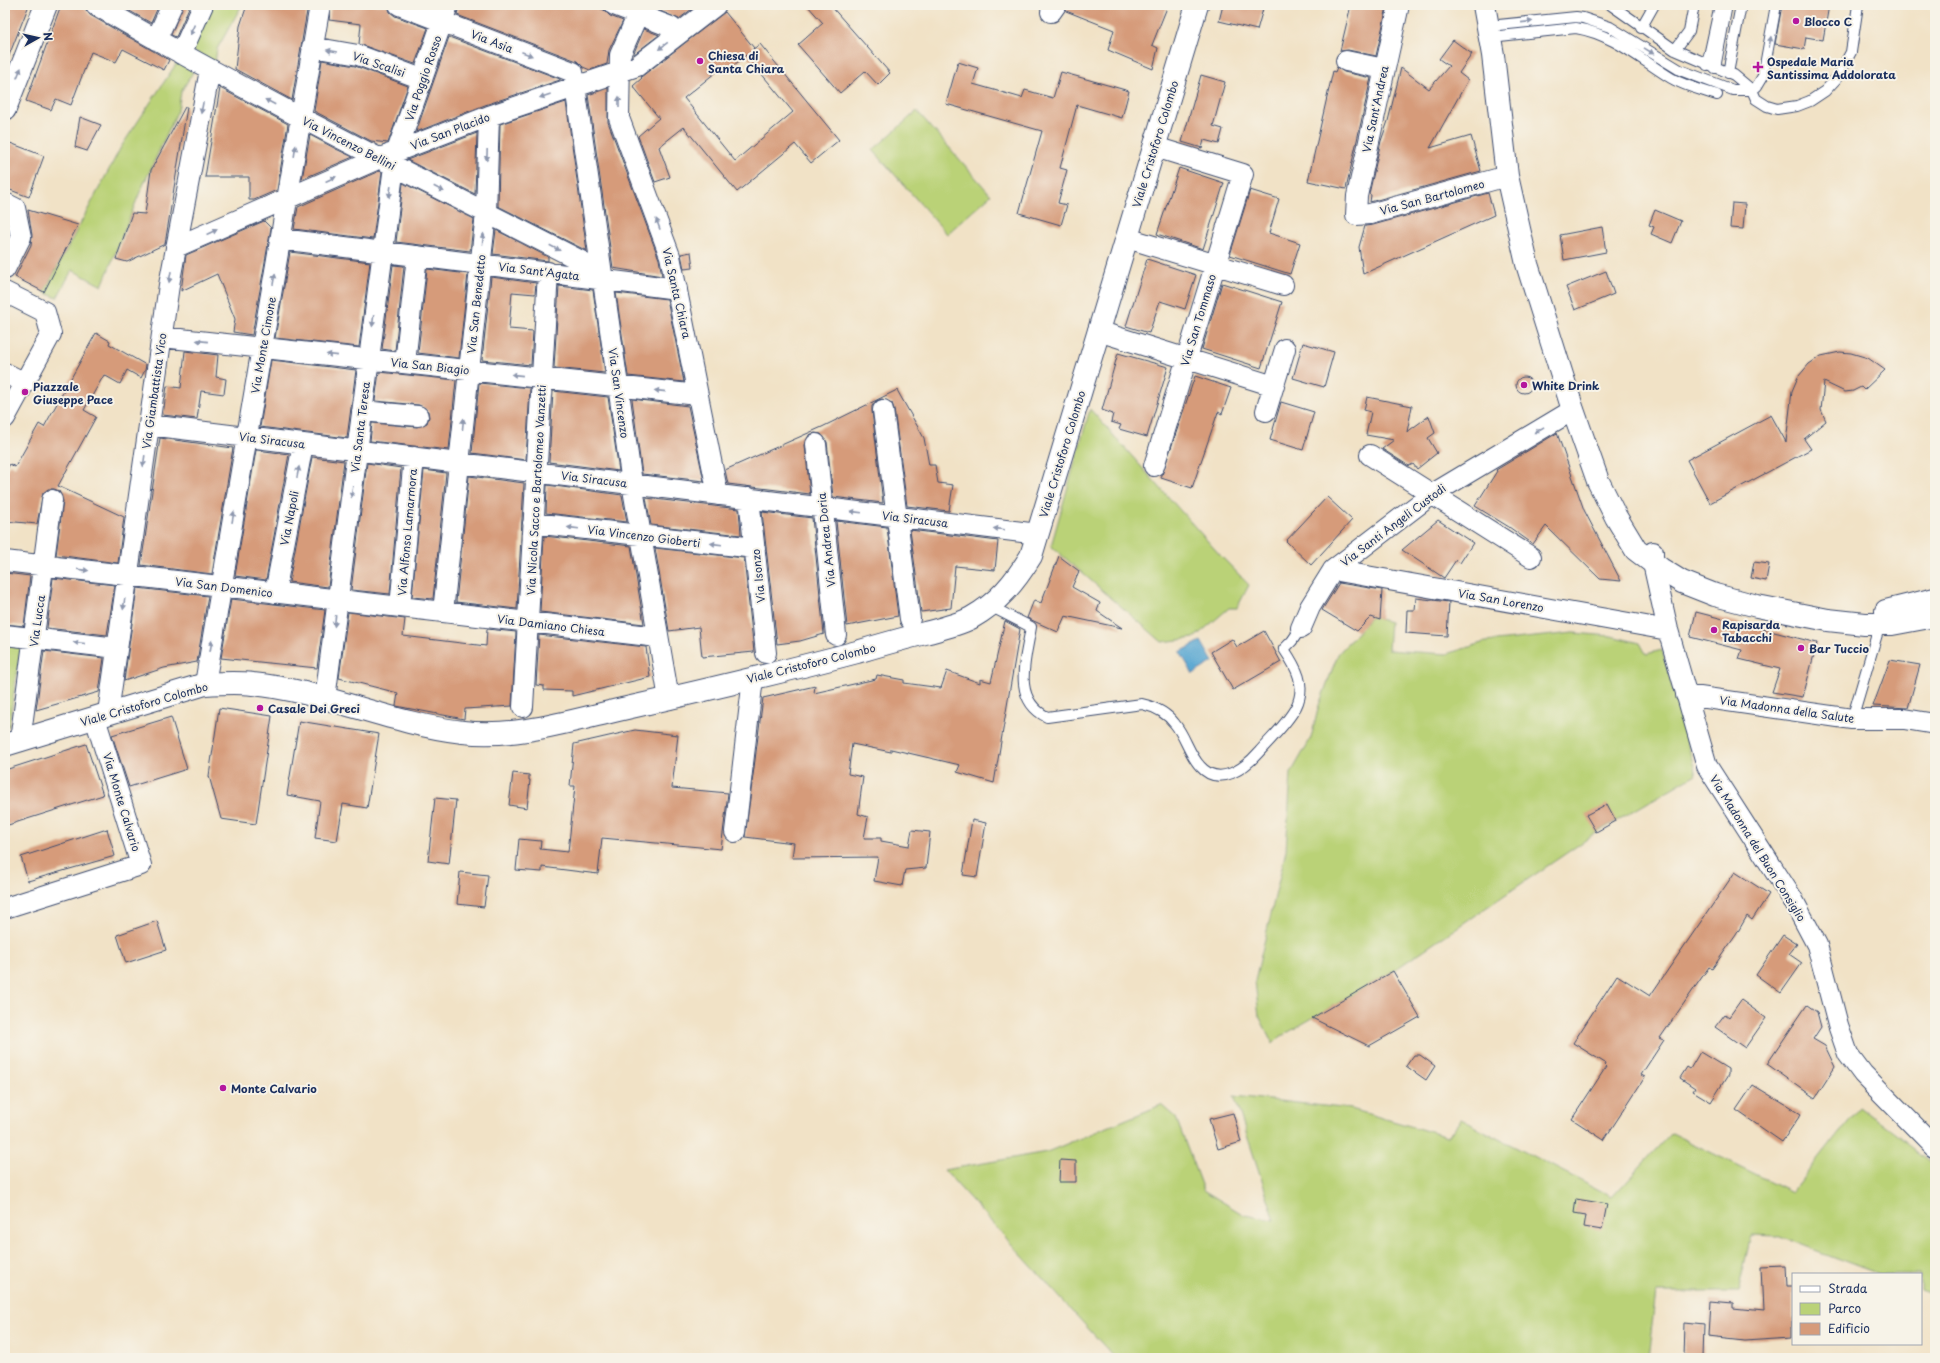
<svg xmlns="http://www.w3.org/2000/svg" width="1940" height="1363" font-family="'Playpen Sans',sans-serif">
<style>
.green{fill:#bad277;stroke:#6a806a}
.water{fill:#57a6d1;stroke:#396a98}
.building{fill:#d69b7a;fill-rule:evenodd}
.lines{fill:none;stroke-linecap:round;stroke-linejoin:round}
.lane-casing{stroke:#3b4a6e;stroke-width:12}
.street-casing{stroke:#3b4a6e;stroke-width:22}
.secondary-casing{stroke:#3b4a6e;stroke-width:24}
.lane{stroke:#fff;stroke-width:10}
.street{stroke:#fff;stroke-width:20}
.secondary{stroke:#fff;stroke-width:22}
.oneway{fill:#8d97ae}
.poi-dot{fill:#b5179e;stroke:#f7f3e8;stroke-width:1.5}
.labels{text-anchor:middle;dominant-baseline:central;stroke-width:4;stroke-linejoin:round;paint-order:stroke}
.poi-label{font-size:11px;font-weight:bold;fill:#1b2f5e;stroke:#f7f3e8;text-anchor:start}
.street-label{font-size:11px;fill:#1b2f5e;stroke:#f7f3e8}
</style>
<rect width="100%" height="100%" fill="#f7f3e8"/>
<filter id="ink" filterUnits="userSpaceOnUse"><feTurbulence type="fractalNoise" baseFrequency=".025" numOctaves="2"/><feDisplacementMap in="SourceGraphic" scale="8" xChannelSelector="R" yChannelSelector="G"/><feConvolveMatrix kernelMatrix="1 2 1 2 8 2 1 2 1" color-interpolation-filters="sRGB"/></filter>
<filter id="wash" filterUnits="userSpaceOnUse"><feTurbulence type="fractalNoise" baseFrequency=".012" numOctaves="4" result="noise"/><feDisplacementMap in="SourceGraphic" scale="16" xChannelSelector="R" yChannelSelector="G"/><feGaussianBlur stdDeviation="0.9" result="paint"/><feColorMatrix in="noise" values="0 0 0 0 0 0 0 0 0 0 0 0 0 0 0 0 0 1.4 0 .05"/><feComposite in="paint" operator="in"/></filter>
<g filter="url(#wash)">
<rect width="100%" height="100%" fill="#f1e2c6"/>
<path class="green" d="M209 5H242L217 49 215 63 188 48Z
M178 61 193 72 181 92 178 110 140 192 102 286 72 270 57 298 44 292 121 147Z
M917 111 991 195 947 234 873 150Z
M1090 409 1220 555 1249 585 1237 608H1229L1194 638 1162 642 1051 546Z
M1371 617 1390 622 1388 650 1446 654 1486 642 1573 633 1611 636 1640 643 1646 654 1662 650 1696 774 1596 833 1393 971 1280 1037 1273 1044 1259 1016 1255 981 1286 850 1291 773 1311 738 1319 705 1338 654Z
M5 643 21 645 9 726 5 728Z
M1234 1096 1351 1109 1448 1137 1461 1119 1612 1197 1671 1133 1792 1192 1859 1107 1935 1165V1295L1921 1290V1274H1879L1777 1236 1751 1235 1738 1292H1656L1648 1358H1115L944 1170 1047 1152 1161 1105 1176 1118 1203 1190 1244 1215 1275 1220Z"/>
<path class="water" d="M1201 641 1213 662 1193 674 1180 652Z"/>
<g id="blocks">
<path class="building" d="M5 5H29L6 63H5Z
M61 5H85L86 10 90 15 169 60 164 70 123 49 116 62 91 52 71 105 56 99 51 110 26 101Z
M119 5H159L151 23Z
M183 5H190L176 37 171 35Z
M247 5H308L292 100 235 69 240 26Z
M331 5H388L390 12 395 16 428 28 415 64 359 44 361 24 329 20Z
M459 5H592L604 10 610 16 623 21 609 50 607 64 590 70 583 67 577 61 457 15Z
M653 5H697L679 19 653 8Z
M807 5H830L890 73 878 85 865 71 840 93 798 45 823 23Z
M1067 5H1168L1152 45 1158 48 1153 69 1108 50 1114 30 1066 11Z
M1223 5H1246L1263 9 1257 30 1219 21Z
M1351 5H1377L1387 7 1376 56 1348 50 1340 51Z
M1782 5H1829L1823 40 1806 37 1804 49 1775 44Z
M725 12 754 48 752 50 760 44 839 140 811 163 795 144 737 192 684 127 659 147 670 177 655 182 638 136 659 118 633 86 642 78 641 77ZM746 55 793 112 735 161 684 98 721 68 725 73Z
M644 29 659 35 633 55Z
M449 37 560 79V80L485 105 416 132Z
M1453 40 1472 54 1459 73 1468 80 1430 148 1471 136 1481 171 1370 202 1371 195 1369 194 1381 141 1388 121 1401 68 1429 89 1449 66 1439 59Z
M322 60 355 66 408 86 388 143 371 141 314 111Z
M958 62 978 68 973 84 1022 98 1025 90 1053 98 1061 72 1129 91 1122 118 1077 105 1060 168 1067 170 1058 203 1067 205 1061 225 1019 213 1042 131 946 104Z
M1337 67 1344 72 1371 78 1346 189 1308 181 1333 71 1335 72Z
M1201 75 1225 82 1213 126 1223 129 1219 144 1204 140 1202 148 1182 142Z
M220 88 288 124 277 190 254 200H249V177H205Z
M608 88V122L659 259 662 276 613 268 588 95Z
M566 102 587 251 498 206 500 124Z
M185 107H187L165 244 127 262 116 259 132 213 145 214 151 170Z
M80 117 101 125 87 151 75 147Z
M477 133 475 194 407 160Z
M310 135 336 149 353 157 302 179Z
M5 141 44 156 29 197 5 188Z
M1179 168 1224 183 1203 249 1157 234Z
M379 171 382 172 373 239 294 229 298 207Z
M403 183 474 219 470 251 396 242Z
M1250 190 1279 199 1269 233 1300 243 1290 274 1230 255Z
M1488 193 1494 215 1363 274 1359 247 1365 226 1373 225Z
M1732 203 1745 204 1743 229 1730 228Z
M28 210 78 225 44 292 15 277 31 245 32 235Z
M1655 210 1681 221 1672 243 1651 234 1654 227 1649 225Z
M264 221 271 228 252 335 233 332 235 319 217 274 181 291 186 255Z
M1602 227 1606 252 1564 260 1560 235Z
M496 230 548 257V261L493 254Z
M290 252 370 262 359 347 275 338Z
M691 252 693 268 684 269 681 254Z
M1147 259 1196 275 1185 309 1160 301 1149 333 1126 326Z
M393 265 404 266 395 351 382 349Z
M427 269 468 274 459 358 418 353Z
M1606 271 1614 294 1575 310 1566 287Z
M491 277 536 283 535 294 512 292 509 329 533 331 531 365 482 360Z
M1222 283 1282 302 1261 368 1202 349Z
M559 286 593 290 605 373 554 368Z
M616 293 667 299 684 382 628 376Z
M96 333 110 341 109 344 146 365 145 370 141 378 127 370 120 384 104 375 84 410 96 417 58 486 124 517 118 563 56 555 63 501 59 491 54 489H48L43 493 37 524 5 521V472L10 464 15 467 39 424 44 427Z
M1303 343 1334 352 1324 387 1293 378Z
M185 351 218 355 216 377 226 379 224 394 201 391 197 419 163 415 167 386 181 388Z
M1840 352 1851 353 1868 358 1885 370 1864 390 1861 387 1853 391 1845 392 1824 382 1821 410 1826 421 1804 439 1811 449 1710 503 1687 460 1771 415 1786 442 1792 391 1798 377 1809 364 1821 356Z
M1118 353 1168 367 1147 437 1119 429 1121 425 1111 422 1113 414 1102 410Z
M271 360 356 370 347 438 260 427Z
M379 372 456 380 449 450 370 441 372 423 417 427 427 423 429 417 428 411 419 405 375 401Z
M1195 376 1231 388 1222 414 1218 412 1192 488 1161 478Z
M1516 385a8 8 0 1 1 16 0a8 8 0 1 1-16 0Z
M479 383 530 388 526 460 472 453Z
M897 390 924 438 929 465H935L938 483 953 485 949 511 907 506 894 409 892 403 882 399 876 401 872 406V411L883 503 833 497 827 442 821 434 815 433 809 435 805 445 810 494 728 484 725 470 822 427Z
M553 391 608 397 619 471 549 462Z
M1367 397 1412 406 1407 432 1429 416 1435 433 1428 438 1437 453 1417 469 1413 464 1409 466 1382 449 1394 440 1366 435 1371 412 1364 410Z
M632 399 688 406 704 481 642 474Z
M1281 402 1314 412 1303 450 1270 440Z
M1557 433 1584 510 1621 581 1600 579 1546 526 1533 544 1509 527 1475 506 1497 471 1496 470Z
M160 438 233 448 212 574 141 565Z
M256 450 289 454 266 580 235 576Z
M312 457 344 461 328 587 289 582Z
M367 463 401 468 390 594 351 590Z
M424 470 446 473 433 599 412 597Z
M469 476 524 483 517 609 456 602Z
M547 485 622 495 627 522 546 513Z
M1327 497 1352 520 1311 565 1286 541Z
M646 498 739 509 741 535 651 525Z
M762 512 812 518 824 634 800 641 777 644Z
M1438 520 1473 543 1460 563 1456 560 1444 578 1402 550Z
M836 521 887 527 898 616 847 626Z
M910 530 998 541 995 570 955 566 951 608 921 612Z
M544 536 631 546 644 624 540 612Z
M655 548 744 558 754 652 702 657 699 627 669 631Z
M1059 556 1079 571 1072 587 1100 603 1097 611 1122 628 1065 616 1058 632 1027 618 1034 600 1041 603Z
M1754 562 1769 564 1766 581 1751 578Z
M5 573 30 576 24 626 5 624Z
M53 578 115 585 107 635 47 628Z
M1339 583 1382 590 1380 620 1371 617 1357 631 1322 610Z
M137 588 208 596 197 662 164 668 124 681Z
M1416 598 1449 602 1447 636 1406 633 1407 610H1415Z
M231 599 325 610 317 668 221 658Z
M348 612 405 619 403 636 486 646 487 629 516 632 512 706 465 709 464 719 396 706 398 693 339 678Z
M1696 612 1817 643 1803 697 1772 692 1780 669 1739 659 1742 650 1690 637Z
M1005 621 1020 629 994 783 957 772 960 765 891 749V752L852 744 848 774 863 777 858 814 868 817 864 838H881V841L909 846 912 830 930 832 926 868 905 870 902 886 874 881 878 857 792 858 794 843 745 837 763 698 815 686 814 693 876 679 877 675 904 680V683L941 688 947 671 980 683V679L991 682Z
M1264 631 1281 662 1233 690 1211 652 1232 639 1237 647Z
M539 635 646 647 650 677 572 696V691L544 690V686L536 685Z
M44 651 104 658 99 692 36 710Z
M1890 660 1920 665 1908 708 1873 706Z
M219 708 272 716 256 824 221 819 209 776Z
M171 717 187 769 129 787 112 735Z
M299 721 379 734 367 808 343 804 337 841 315 838 320 801 287 795Z
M635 730 678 735 672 788 728 793 721 849 602 838 598 874 542 867V872L516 870 519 839 541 841 540 849 568 852 575 786H570L574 744Z
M86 744 103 795 5 826V770Z
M513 773 529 775V780H530L527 808 509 805Z
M435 798 456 800 449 864 428 861Z
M1607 804 1616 821 1596 832 1586 815Z
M972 820 986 823 977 877 963 875Z
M107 829 115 856 28 881 21 857Z
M460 872 488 875 484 907 457 904Z
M1735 872 1769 894 1752 920 1747 916 1736 935 1712 969 1709 967 1660 1038 1664 1040 1641 1075 1645 1077 1604 1140 1572 1119 1606 1067 1604 1065 1605 1063 1573 1043 1617 975 1650 996Z
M157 921 166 950 126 963 117 935Z
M1783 935 1797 944 1789 954 1802 963 1781 993 1756 975Z
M1393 971 1420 1017 1369 1046 1312 1018Z
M1741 1000 1766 1018 1745 1048 1715 1027 1725 1014 1729 1017Z
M1807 1005 1817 1012 1821 1027 1813 1039 1825 1046 1835 1067 1815 1098 1767 1064Z
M1700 1052 1728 1069V1075L1711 1102 1693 1091 1695 1088 1680 1078 1687 1067 1690 1069Z
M1414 1055H1420L1435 1066 1426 1080 1406 1066Z
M1753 1085 1801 1114 1782 1142 1736 1110Z
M1233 1113 1241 1142 1218 1149 1209 1119Z
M1060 1160 1076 1161V1182H1059Z
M1576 1199 1607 1204 1602 1230 1584 1227 1586 1215 1574 1213Z
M1785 1266 1786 1287H1793V1338L1745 1341 1708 1337 1710 1301 1733 1303V1308L1763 1311 1761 1267Z
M1685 1323 1704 1325 1703 1358H1684Z"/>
</g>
</g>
<g filter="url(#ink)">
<use href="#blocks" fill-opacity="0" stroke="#3b4a6e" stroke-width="1"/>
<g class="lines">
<g class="lane-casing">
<path id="lane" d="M1611 5 1675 50 1734 75 1752 90 1756 99 1767 106 1777 109 1797 106 1810 101 1825 91 1837 78 1851 52 1858 5
M1489 26 1576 17 1583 18 1610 27 1680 70 1733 90H1752L1757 86 1763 76 1776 5
M1641 28 1654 5
M1490 37 1576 28C1613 34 1640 59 1671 78 1684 86 1702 90 1717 95
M1675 50 1689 31 1694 5
M1707 65 1720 5
M1715 68 1727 5
M1728 73 1741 5
M990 606 1031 627C1026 659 1011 699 1047 717L1142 704C1155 707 1167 713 1175 724 1185 736 1189 754 1200 766 1219 788 1245 768 1259 752 1271 738 1287 724 1296 707 1307 685 1296 667 1284 649L1292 641 1301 628
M1852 719 1880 624"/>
</g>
<g class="street-casing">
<path id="street" d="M96 5C257 99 425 181 591 266L602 279
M399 5 573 72 632 483 669 699
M614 5 671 27
M642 5 620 55 619 118 670 256 718 495
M1399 5 1357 196 1356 215 1370 214 1507 176
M1051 12 1056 5
M156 40 172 5
M312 47 358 55 422 79
M181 54 203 5
M1346 61 1384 69
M397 151 448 5
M5 203 15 208 21 237 5 269
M1127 238 1283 285
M281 239 677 289
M176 247 380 158 489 116 637 66 716 5
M5 292 45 312 51 334 5 418
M1098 331 1274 386
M162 337 698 395
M405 363 417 256
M5 373 25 383
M883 410 910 619
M362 411 418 416
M1266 411 1285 349
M149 425 1038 534
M816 444 836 635
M1370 455 1531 557
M1154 466 1243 174 1155 147
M749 498 766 653
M533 523 755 548
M1653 552V563L1668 630 1707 766 1792 898 1817 945 1838 1025 1848 1054 1863 1074 1935 1147
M5 561 658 637
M1333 570 1668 630
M275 593 303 444
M400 607 414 457
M443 612 486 213 489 116
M1301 628 1310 607 1333 570 1431 495 1573 410
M5 635 117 648
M205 684 320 5
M1686 695 1852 719H1905L1935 724
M325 699 394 166 390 154
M523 707 548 272
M108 713 169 285 210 70
M20 741 52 500
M735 832 753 678
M5 908 141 865 95 718"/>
</g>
<g class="secondary-casing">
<path id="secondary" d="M1484 5 1493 55 1507 176 1527 264 1573 410 1598 481 1616 517 1636 550 1661 569 1682 582 1715 595 1757 606 1828 620 1865 624H1892L1935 616
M5 109 46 5
M1886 611 1935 599
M5 745 205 684C221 683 237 682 253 684 324 691 391 724 463 732 515 738 567 722 618 710 698 692 778 673 857 652 880 645 902 639 925 633 940 629 957 625 971 618 998 603 1015 582 1031 556L1197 5"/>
</g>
<use href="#lane" class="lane"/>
<use href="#street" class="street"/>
<use href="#secondary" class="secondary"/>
</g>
<defs><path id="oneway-solid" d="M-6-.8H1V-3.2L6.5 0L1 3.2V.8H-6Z"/></defs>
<g class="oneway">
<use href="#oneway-solid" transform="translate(1527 22) rotate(-6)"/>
<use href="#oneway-solid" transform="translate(192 30) rotate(114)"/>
<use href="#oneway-solid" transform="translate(1770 42) rotate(-80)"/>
<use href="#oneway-solid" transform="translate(663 46) rotate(143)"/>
<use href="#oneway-solid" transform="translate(332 51) rotate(-170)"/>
<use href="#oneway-solid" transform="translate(1649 51) rotate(32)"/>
<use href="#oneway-solid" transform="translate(527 54) rotate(21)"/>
<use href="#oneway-solid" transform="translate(19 73) rotate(-68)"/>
<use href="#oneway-solid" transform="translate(545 96) rotate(161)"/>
<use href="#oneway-solid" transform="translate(270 102) rotate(-152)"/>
<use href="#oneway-solid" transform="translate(619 102) rotate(-90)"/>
<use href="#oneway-solid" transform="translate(202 108) rotate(101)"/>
<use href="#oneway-solid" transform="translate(295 151) rotate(-82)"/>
<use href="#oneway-solid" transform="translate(487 155) rotate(92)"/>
<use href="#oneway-solid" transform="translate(331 179) rotate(-24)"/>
<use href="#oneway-solid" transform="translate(439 189) rotate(27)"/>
<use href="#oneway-solid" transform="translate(390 192) rotate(98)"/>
<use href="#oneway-solid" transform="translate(658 224) rotate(-110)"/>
<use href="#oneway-solid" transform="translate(212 232) rotate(-24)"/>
<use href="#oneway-solid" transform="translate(483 239) rotate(-84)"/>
<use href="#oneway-solid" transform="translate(555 248) rotate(27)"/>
<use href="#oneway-solid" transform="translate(170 277) rotate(100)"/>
<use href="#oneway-solid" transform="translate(274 279) rotate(-80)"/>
<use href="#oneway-solid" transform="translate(373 321) rotate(97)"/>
<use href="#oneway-solid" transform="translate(202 341) rotate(-174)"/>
<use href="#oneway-solid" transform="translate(332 355) rotate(-174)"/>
<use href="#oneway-solid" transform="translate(517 375) rotate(-174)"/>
<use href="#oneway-solid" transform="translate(660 391) rotate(-174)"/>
<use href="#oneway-solid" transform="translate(463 424) rotate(-84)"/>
<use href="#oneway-solid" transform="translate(1539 430) rotate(149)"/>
<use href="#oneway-solid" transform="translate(144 461) rotate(98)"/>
<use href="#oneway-solid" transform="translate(298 472) rotate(-79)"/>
<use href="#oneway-solid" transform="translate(352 492) rotate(97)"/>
<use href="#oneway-solid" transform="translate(856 512) rotate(-173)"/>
<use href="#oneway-solid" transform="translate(233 517) rotate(-80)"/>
<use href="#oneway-solid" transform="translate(573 528) rotate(-173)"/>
<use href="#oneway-solid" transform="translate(999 529) rotate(-173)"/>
<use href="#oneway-solid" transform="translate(716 544) rotate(-173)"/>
<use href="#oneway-solid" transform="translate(83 570) rotate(7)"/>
<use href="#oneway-solid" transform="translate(124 604) rotate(98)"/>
<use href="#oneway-solid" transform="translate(335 621) rotate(97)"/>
<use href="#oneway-solid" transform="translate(79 643) rotate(-174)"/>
<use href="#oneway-solid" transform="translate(211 646) rotate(-80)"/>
</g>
</g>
<g class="poi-dot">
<circle cx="1796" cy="21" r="4"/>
<circle cx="700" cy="61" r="4"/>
<path d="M1756 61h4v4h4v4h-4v4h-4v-4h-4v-4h4z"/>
<circle cx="1524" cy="385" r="4"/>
<circle cx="25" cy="392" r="4"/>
<circle cx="1714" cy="630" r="4"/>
<circle cx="1801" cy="648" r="4"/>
<circle cx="260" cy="708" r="4"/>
<circle cx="223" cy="1088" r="4"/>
</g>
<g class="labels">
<g class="poi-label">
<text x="1804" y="21">Blocco C</text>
<text x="708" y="55">Chiesa di<tspan x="708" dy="13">Santa Chiara</tspan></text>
<text x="1767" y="61">Ospedale Maria<tspan x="1767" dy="13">Santissima Addolorata</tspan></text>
<text x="1532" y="385">White Drink</text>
<text x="33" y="386">Piazzale<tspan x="33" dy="13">Giuseppe Pace</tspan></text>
<text x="1722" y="624">Rapisarda<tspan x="1722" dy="13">Tabacchi</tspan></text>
<text x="1809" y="648">Bar Tuccio</text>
<text x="268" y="708">Casale Dei Greci</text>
<text x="231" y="1088">Monte Calvario</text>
</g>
<g class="street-label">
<text transform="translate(492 41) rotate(21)">Via Asia</text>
<text transform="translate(379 64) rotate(19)">Via Scalisi</text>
<text transform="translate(423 78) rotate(-71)">Via Poggio Rosso</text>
<text transform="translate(1375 109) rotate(-78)">Via Sant'Andrea</text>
<text transform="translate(450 131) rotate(-21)">Via San Placido</text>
<text transform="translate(349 143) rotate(27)">Via Vincenzo Bellini</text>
<text transform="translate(1155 144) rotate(-73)">Viale Cristoforo Colombo</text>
<text transform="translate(1432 197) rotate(-15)">Via San Bartolomeo</text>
<text transform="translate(539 271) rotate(7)">Via Sant'Agata</text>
<text transform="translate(677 293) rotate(77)">Via Santa Chiara</text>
<text transform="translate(476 304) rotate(-84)">Via San Benedetto</text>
<text transform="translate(1198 320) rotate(-73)">Via San Tommaso</text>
<text transform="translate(263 345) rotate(-80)">Via Monte Cimone</text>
<text transform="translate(430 366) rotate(6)">Via San Biagio</text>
<text transform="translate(154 391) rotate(-82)">Via Giambattista Vico</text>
<text transform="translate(619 393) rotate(82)">Via San Vincenzo</text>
<text transform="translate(360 427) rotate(-83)">Via Santa Teresa</text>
<text transform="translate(272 440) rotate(7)">Via Siracusa</text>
<text transform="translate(1062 454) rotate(-73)">Viale Cristoforo Colombo</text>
<text transform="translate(594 479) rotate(7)">Via Siracusa</text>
<text transform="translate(536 490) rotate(-87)">Via Nicola Sacco e Bartolomeo Vanzetti</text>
<text transform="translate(289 518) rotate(-79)">Via Napoli</text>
<text transform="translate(915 519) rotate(7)">Via Siracusa</text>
<text transform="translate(1393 525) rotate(-37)">Via Santi Angeli Custodi</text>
<text transform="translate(407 532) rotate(-85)">Via Alfonso Lamarmora</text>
<text transform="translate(644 536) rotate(7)">Via Vincenzo Gioberti</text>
<text transform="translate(826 540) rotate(-96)">Via Andrea Doria</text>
<text transform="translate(758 576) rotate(-96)">Via Isonzo</text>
<text transform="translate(224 587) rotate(7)">Via San Domenico</text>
<text transform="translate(1501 600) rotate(10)">Via San Lorenzo</text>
<text transform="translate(37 621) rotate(-82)">Via Lucca</text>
<text transform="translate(551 625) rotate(7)">Via Damiano Chiesa</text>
<text transform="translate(811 663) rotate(-14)">Viale Cristoforo Colombo</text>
<text transform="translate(144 704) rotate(-16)">Viale Cristoforo Colombo</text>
<text transform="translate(1787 709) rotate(8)">Via Madonna della Salute</text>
<text transform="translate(122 802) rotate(73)">Via Monte Calvario</text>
<text transform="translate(1758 848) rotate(58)">Via Madonna del Buon Consiglio</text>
</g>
</g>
<rect width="1940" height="1363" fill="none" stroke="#f7f3e8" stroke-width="20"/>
<rect x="1792" y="1273" width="130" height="72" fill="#f7f3e8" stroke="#9fa5b1"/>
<rect x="1800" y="1286" width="20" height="6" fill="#ffffff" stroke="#9fa5b1"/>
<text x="1828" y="1293" font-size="12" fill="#1b2f5e">Strada</text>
<rect x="1800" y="1303" width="20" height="12" fill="#bad277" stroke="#9fa5b1"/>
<text x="1828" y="1313" font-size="12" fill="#1b2f5e">Parco</text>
<rect x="1800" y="1323" width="20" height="12" fill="#d69b7a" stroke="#9fa5b1"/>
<text x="1828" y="1333" font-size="12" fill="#1b2f5e">Edificio</text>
<g transform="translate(38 38) rotate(82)" stroke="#f7f3e8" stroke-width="3" paint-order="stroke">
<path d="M0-3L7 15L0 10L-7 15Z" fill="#1b2f5e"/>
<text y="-6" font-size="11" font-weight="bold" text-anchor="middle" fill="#1b2f5e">N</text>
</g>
</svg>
